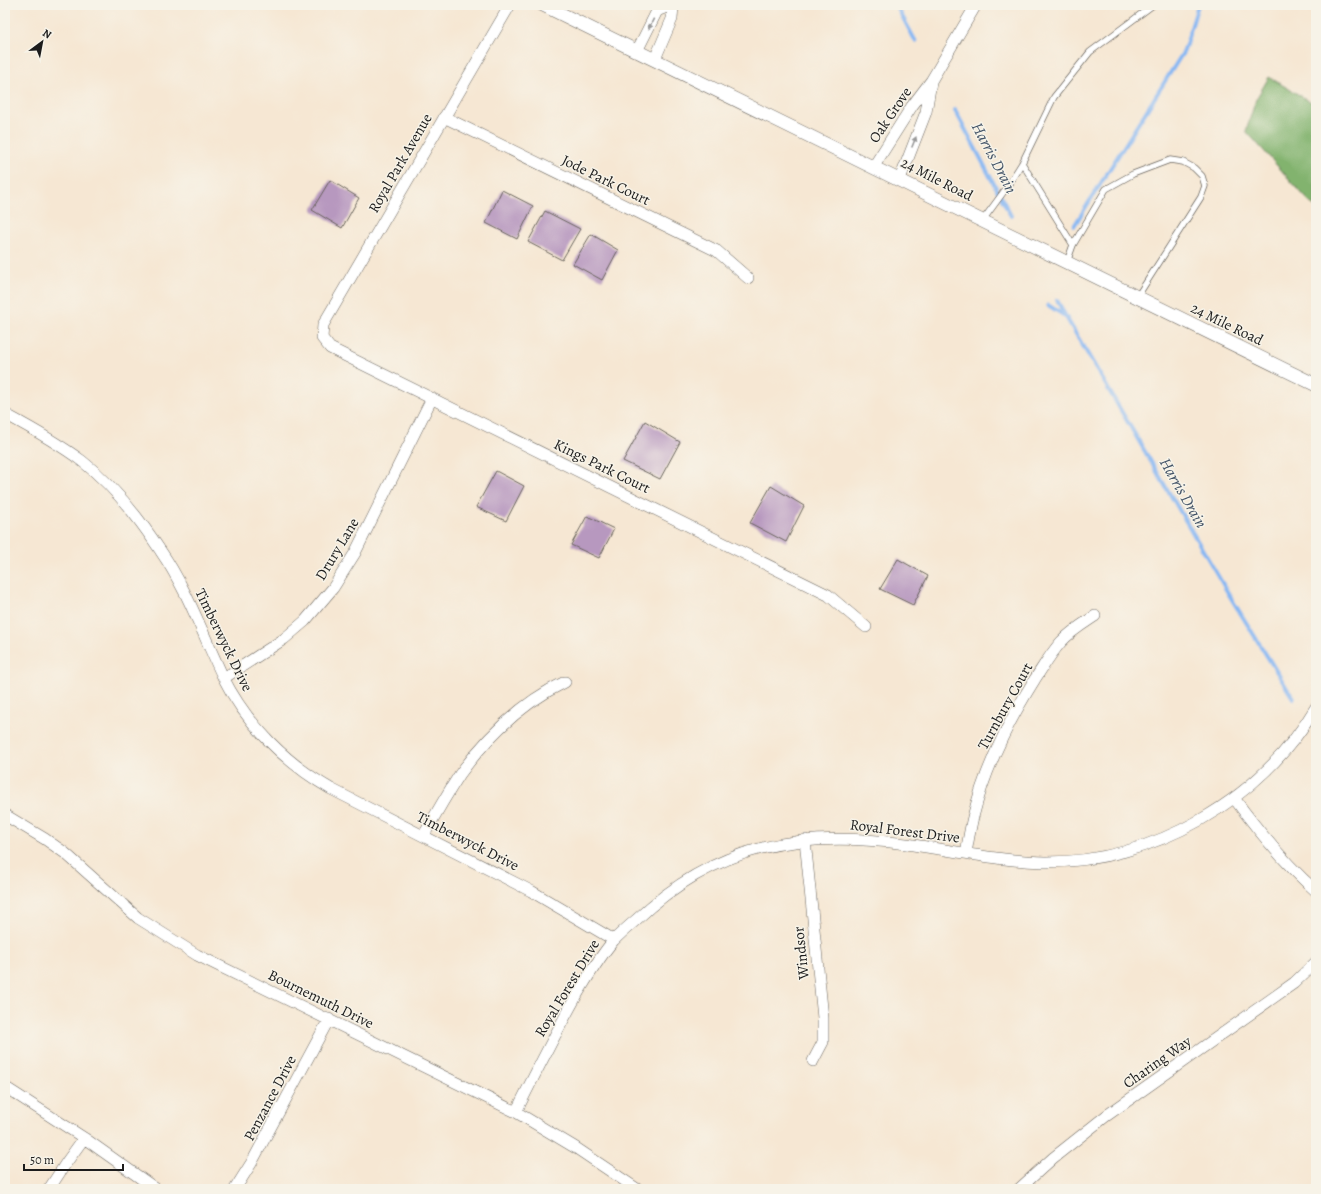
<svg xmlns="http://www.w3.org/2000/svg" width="1321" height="1194" font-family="Alegreya,serif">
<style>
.forest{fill:#82b36e;stroke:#4f6845}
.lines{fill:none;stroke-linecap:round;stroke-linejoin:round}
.stream{stroke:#88b8f3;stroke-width:4}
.building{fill:#b798bf}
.service-casing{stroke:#68635c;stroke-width:7}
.minor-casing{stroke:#68635c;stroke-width:12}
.tertiary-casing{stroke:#68635c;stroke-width:14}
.service{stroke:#fff;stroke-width:5.5}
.minor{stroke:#fff;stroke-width:11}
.tertiary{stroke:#fff;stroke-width:13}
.oneway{fill:#999}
.labels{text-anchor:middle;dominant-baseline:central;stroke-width:3;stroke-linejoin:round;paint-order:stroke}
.street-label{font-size:15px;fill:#1c1c1c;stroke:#f7f3e8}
.water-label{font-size:16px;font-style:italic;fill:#425367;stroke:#f7f3e8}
</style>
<rect width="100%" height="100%" fill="#f7f3e8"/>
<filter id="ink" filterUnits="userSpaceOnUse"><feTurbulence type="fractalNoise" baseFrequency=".025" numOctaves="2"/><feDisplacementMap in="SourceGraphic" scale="8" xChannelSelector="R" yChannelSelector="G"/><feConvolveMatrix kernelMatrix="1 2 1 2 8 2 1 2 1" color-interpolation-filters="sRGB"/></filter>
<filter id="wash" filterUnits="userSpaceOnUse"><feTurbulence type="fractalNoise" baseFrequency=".012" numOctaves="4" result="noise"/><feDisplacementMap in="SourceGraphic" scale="16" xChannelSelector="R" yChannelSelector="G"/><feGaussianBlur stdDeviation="0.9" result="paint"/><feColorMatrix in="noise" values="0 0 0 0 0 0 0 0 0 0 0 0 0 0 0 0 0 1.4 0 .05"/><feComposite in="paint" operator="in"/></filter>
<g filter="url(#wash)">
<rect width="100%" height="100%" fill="#f6e7d3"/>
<path class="forest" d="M1269 77 1316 105V209L1246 131 1256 99Z"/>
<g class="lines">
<path class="stream" d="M896 5 916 42
M955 110 1011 216
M1074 226 1184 51 1198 5
M1057 300 1066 317 1231 598 1293 698
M1048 305 1065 316"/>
</g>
<g id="blocks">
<path class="building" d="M330 180 359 198 342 228 312 210Z
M502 190 533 206 517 239 486 223Z
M545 211 580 229 562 260 528 242Z
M591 234 618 250 602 280 573 264Z
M645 421 680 442 660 479 623 461Z
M496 471 524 486 506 521 476 507Z
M771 486 804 506 786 542 750 523Z
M587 516 614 529 599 558 571 545Z
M898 559 928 576 913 605 880 589Z"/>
</g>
</g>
<g filter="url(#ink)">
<use href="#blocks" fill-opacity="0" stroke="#68635c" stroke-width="1"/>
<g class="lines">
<g class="service-casing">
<path id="service" d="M1022 163 1073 245
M983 220 1005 190 1022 163 1054 97 1090 52 1153 5
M1067 262 1073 245 1106 189 1133 174 1170 160 1183 162 1194 168 1202 176 1205 186 1201 197 1137 297"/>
</g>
<g class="minor-casing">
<path id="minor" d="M510 5 323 325 322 338 330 348 828 595 866 627
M637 51 657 11 672 5
M655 59 672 19 673 5
M444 117 717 251 748 278
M874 166 912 106 931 81 976 5
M900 179 926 112 931 82
M5 414C31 428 58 443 82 461 113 485 139 518 160 550 187 589 203 635 223 677 247 725 286 763 331 789L531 891 614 940
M224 678 284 639 305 621 333 588 355 553 432 398
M1234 798C1259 832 1285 864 1316 891
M5 815 45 839 65 853 138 918 197 955 516 1112 576 1148 637 1189
M424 835C435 815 447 794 460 774 487 737 523 702 565 682
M805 840 823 1018V1042L813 1061
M966 853C968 842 970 829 973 817 985 769 1008 722 1035 679 1043 667 1051 653 1061 642 1071 631 1083 624 1095 616
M5 1087 84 1138 156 1189
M516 1112C536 1072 556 1032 578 993 589 975 600 956 614 940 621 933 629 926 636 920 716 844 800 830 906 844 952 850 998 861 1044 862 1152 863 1261 801 1316 707
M49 1189 66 1163 84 1138
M235 1189 252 1162 329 1019
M1019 1189 1053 1158 1106 1116 1294 983 1316 962"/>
</g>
<g class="tertiary-casing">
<path id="tertiary" d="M543 5C801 130 1058 258 1316 385"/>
</g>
<use href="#service" class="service"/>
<use href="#minor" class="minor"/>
<use href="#tertiary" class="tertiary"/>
</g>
<defs><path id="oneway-solid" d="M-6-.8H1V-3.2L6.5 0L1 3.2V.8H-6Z"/></defs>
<g class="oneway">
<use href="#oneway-solid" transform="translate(651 24) rotate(116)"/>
<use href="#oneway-solid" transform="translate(914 142) rotate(-68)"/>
</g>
</g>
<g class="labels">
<g class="street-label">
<text transform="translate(890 115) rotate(-56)">Oak Grove</text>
<text transform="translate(400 163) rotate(-60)">Royal Park Avenue</text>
<text transform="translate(937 179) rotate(27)">24 Mile Road</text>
<text transform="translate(606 180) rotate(26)">Jode Park Court</text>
<text transform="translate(1227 324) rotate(26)">24 Mile Road</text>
<text transform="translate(602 466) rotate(26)">Kings Park Court</text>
<text transform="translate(337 549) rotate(-59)">Drury Lane</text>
<text transform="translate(224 640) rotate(64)">Timberwyck Drive</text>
<text transform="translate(1005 706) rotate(-61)">Turnbury Court</text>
<text transform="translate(905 831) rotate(7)">Royal Forest Drive</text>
<text transform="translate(468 841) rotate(27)">Timberwyck Drive</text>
<text transform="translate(801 953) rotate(-96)">Windsor</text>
<text transform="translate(567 988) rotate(-59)">Royal Forest Drive</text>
<text transform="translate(321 999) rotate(26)">Bournemuth Drive</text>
<text transform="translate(1157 1062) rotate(-35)">Charing Way</text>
<text transform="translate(270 1098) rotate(-62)">Penzance Drive</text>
</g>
<g class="water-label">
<text transform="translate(994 158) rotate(62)">Harris Drain</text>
<text transform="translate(1183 493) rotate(60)">Harris Drain</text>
</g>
</g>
<rect width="1321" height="1194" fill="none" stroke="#f7f3e8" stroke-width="20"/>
<g transform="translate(42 42) rotate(32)" stroke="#f7f3e8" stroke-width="3" paint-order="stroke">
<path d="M0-3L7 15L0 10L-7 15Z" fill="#1c1c1c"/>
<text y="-6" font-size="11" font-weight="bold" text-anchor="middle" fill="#1c1c1c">N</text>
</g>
<path d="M24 1164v6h99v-6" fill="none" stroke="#1c1c1c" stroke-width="2"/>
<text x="30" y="1164" font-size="12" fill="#1c1c1c" stroke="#f7f3e8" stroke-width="3" paint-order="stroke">50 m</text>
</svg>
